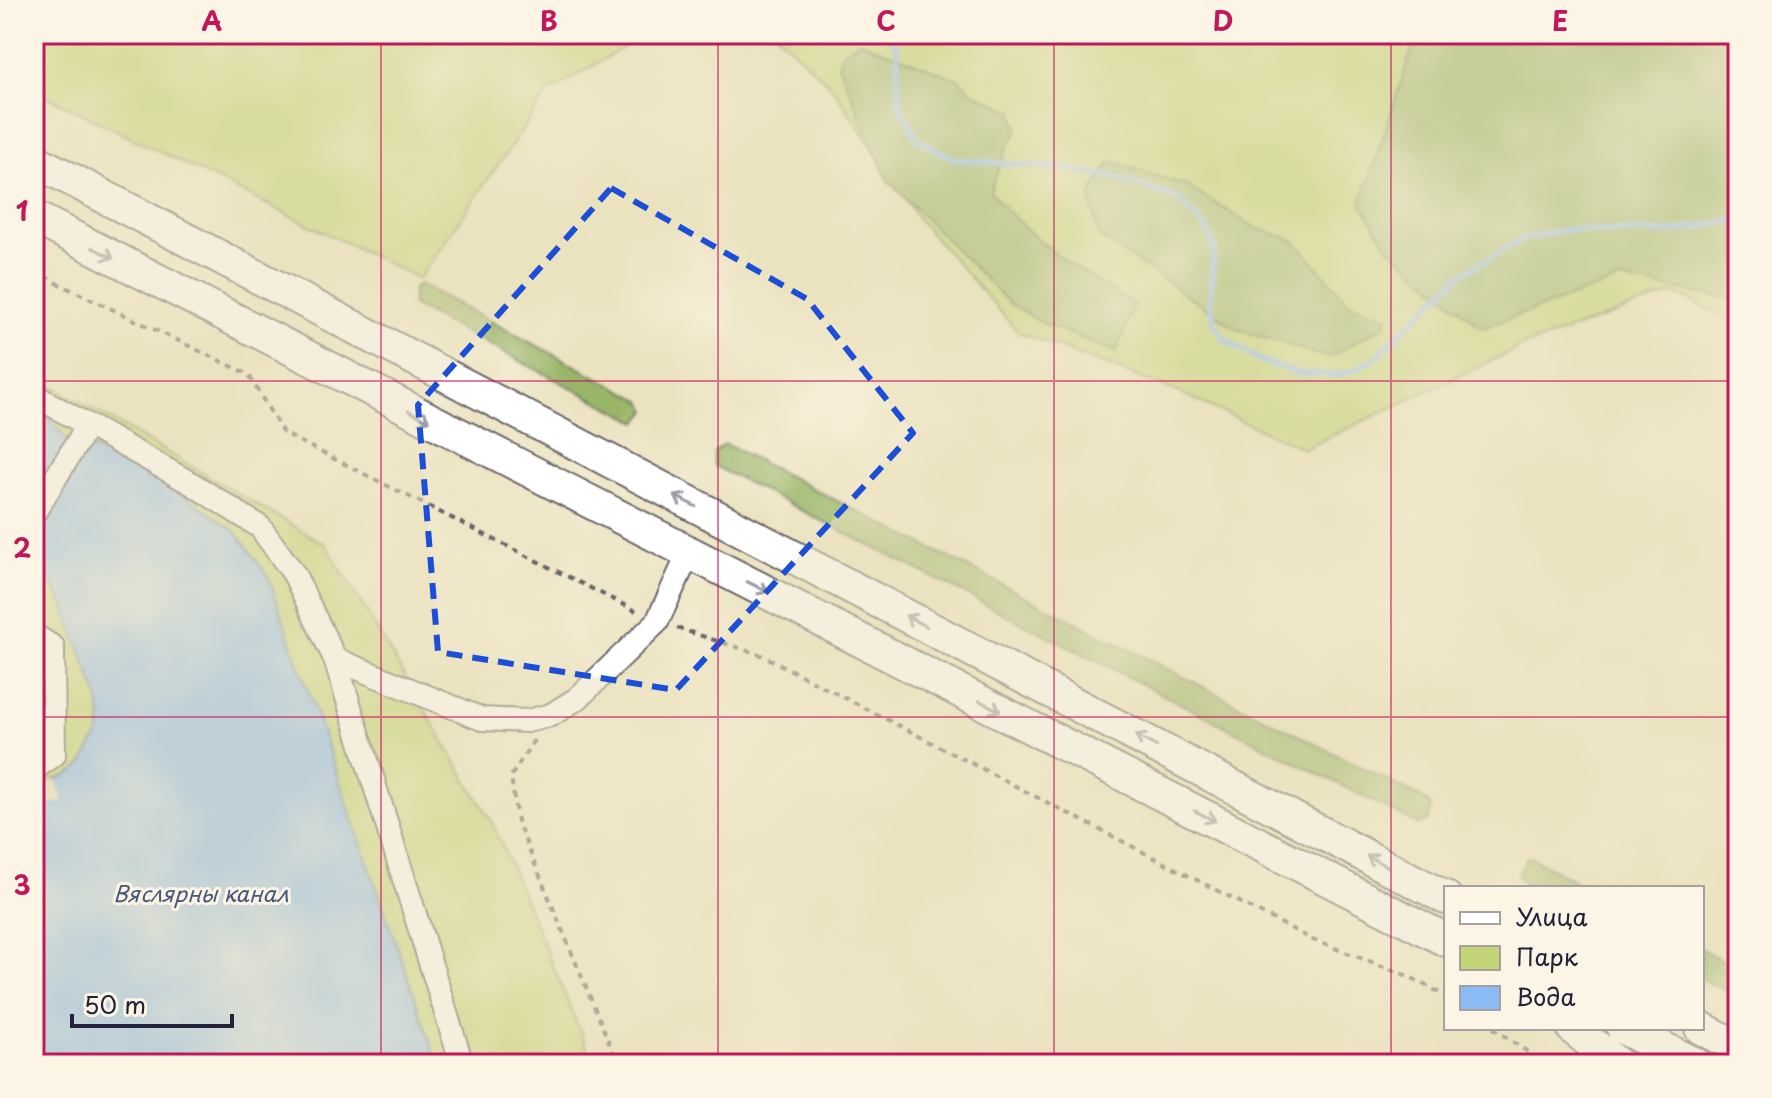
<svg xmlns="http://www.w3.org/2000/svg" width="1772" height="1098" font-family="'Playpen Sans',sans-serif">
<style>
.green{fill:#c2d476;stroke:#727b58;stroke-width:2}
.forest{fill:#99b667;stroke:#5e6c51;stroke-width:2}
.water{fill:#8abbf6;stroke:#566e98;stroke-width:2}
.pier{fill:#ebe2bf}
.lines{fill:none;stroke-linecap:round;stroke-linejoin:round}
.stream{stroke:#8abbf6;stroke-width:6}
.minor-casing{stroke:#686569;stroke-width:26}
.highway-casing{stroke:#686569;stroke-width:36}
.path{stroke:#686569;stroke-width:4;stroke-dasharray:6 6;stroke-linecap:butt}
.minor{stroke:#fff;stroke-width:22}
.highway{stroke:#fff;stroke-width:32}
.oneway{stroke:#9c9ca7}
.marked{fill:none;stroke:#1d4ed8;stroke-width:6;stroke-dasharray:16 10;stroke-linejoin:round}
.grid{fill:none;stroke:#c2185b;stroke-width:2;stroke-opacity:0.55}
.labels{text-anchor:middle;dominant-baseline:central;stroke-width:6;stroke-linejoin:round;paint-order:stroke}
.water-label{font-size:22px;font-style:italic;fill:#46587c;stroke:#fcf5e5}
.neatline{fill:none;stroke:#c2185b;stroke-width:3}
.grid-label{font-size:26px;text-anchor:middle;font-weight:bold;fill:#c2185b}
</style>
<rect width="100%" height="100%" fill="#fcf5e5"/>
<filter id="ink" filterUnits="userSpaceOnUse"><feTurbulence type="fractalNoise" baseFrequency=".0125" numOctaves="2"/><feDisplacementMap in="SourceGraphic" scale="16" xChannelSelector="R" yChannelSelector="G"/><feConvolveMatrix kernelMatrix="1 2 1 2 8 2 1 2 1" color-interpolation-filters="sRGB"/></filter>
<filter id="wash" filterUnits="userSpaceOnUse"><feTurbulence type="fractalNoise" baseFrequency=".006" numOctaves="4" result="noise"/><feDisplacementMap in="SourceGraphic" scale="32" xChannelSelector="R" yChannelSelector="G"/><feGaussianBlur stdDeviation="1.8" result="paint"/><feColorMatrix in="noise" values="0 0 0 0 0 0 0 0 0 0 0 0 0 0 0 0 0 1.4 0 .05"/><feComposite in="paint" operator="in"/></filter>
<g filter="url(#wash)">
<rect width="100%" height="100%" fill="#ebe2bf"/>
<path class="green" d="M34 34H646L548 93 419 279 34 90Z
M776 34H1738V323L1674 293 1521 347 1304 449 1178 392 1018 332 918 219 833 88Z
M34 375 326 545 492 822 594 1064H34Z"/>
<path class="forest" d="M1417 34H1738V300L1620 280 1482 328 1389 248 1361 203Z
M859 41 958 79 974 93 1013 111 1018 131 1007 147 990 191C1029 240 1081 273 1135 304L1116 352 1044 324 1009 303 888 181 838 64 842 53Z
M1111 161 1187 186 1256 228 1294 240 1349 303 1388 317 1385 325 1329 358 1239 330 1099 237 1090 196Z
M419 284 641 400 648 410 638 422 412 305 413 288Z
M725 444 1424 799 1431 806 1429 820 1419 825 714 466V452Z
M1527 857 1532 858 1588 888H1530L1517 876Z
M1702 949 1738 969V998L1702 979Z"/>
<path class="water" d="M34 410 50 419 65 438 81 447 113 453 183 494 236 532 268 576 438 1064H34V787L68 775 82 765 100 732 101 715 98 696 61 599 34 551Z"/>
<path class="pier" d="M56 780 63 800 34 810V799L49 794 45 784Z"/>
<g class="lines">
<path class="stream" d="M890 34 897 47 899 105 918 140 954 159 1059 168 1120 179 1178 199 1206 228 1214 247 1210 302 1214 322 1224 339 1259 360 1298 374 1340 375 1358 368 1376 357 1460 275 1523 239 1565 230 1666 233 1738 220"/>
</g>
</g>
<g filter="url(#ink)">
<g class="lines">
<g class="minor-casing">
<path id="minor" d="M34 395 194 485 260 527 294 574 335 659 482 719 527 721 551 715 578 698 657 622 689 553
M34 513 88 425
M34 635 53 647 54 755 34 769
M335 659 462 1064
M34 714 43 728 39 751"/>
</g>
<g class="highway-casing">
<path id="highway" d="M34 160 1446 898
M34 217 1446 940
M1573 1028 1617 1064
M1623 1028 1695 1064
M1701 1028 1738 1047"/>
</g>
<path class="path" d="M34 272 248 374 283 433 636 611
M677 628 764 656 1313 940 1408 976 1446 996
M534 740 511 776 517 821 618 1064
M1493 1028 1545 1064"/>
<use href="#minor" class="minor"/>
<use href="#highway" class="highway"/>
</g>
<defs><path id="oneway-shaft" d="M-6 0H5M1.5-3L5.5 0L1.5 3" fill="none" stroke-width="1.6" stroke-linecap="round" stroke-linejoin="round" transform="scale(2)"/></defs>
<g class="oneway">
<use href="#oneway-shaft" transform="translate(103 253) rotate(27)"/>
<use href="#oneway-shaft" transform="translate(419 416) rotate(27)"/>
<use href="#oneway-shaft" transform="translate(685 501) rotate(-153)"/>
<use href="#oneway-shaft" transform="translate(758 587) rotate(26)"/>
<use href="#oneway-shaft" transform="translate(916 621) rotate(-152)"/>
<use href="#oneway-shaft" transform="translate(990 706) rotate(27)"/>
<use href="#oneway-shaft" transform="translate(1146 741) rotate(-152)"/>
<use href="#oneway-shaft" transform="translate(1205 816) rotate(27)"/>
<use href="#oneway-shaft" transform="translate(1377 861) rotate(-152)"/>
</g>
</g>
<path d="M0 0H1772V1098H0ZM611 188 807 299 913 433 676 690 438 652 418 405Z" fill="#ebe2bf" fill-opacity=".55" fill-rule="evenodd"/>
<path class="marked" d="M611 188 807 299 913 433 676 690 438 652 418 405Z"/>
<path class="grid" d="M381 34V1064M718 34V1064M1054 34V1064M1391 34V1064M34 381H1738M34 717H1738"/>
<g class="labels">
<g class="water-label">
<text x="201" y="892">Вяслярны канал</text>
</g>
</g>
<rect width="1772" height="1098" fill="none" stroke="#fcf5e5" stroke-width="88"/>
<rect x="1444" y="886" width="260" height="144" fill="#fcf5e5" stroke="#a5a1a1" stroke-width="2"/>
<rect x="1460" y="912" width="40" height="12" fill="#ffffff" stroke="#a5a1a1" stroke-width="2"/>
<text x="1516" y="926" font-size="24" fill="#22223b">Улица</text>
<rect x="1460" y="946" width="40" height="24" fill="#c2d476" stroke="#a5a1a1" stroke-width="2"/>
<text x="1516" y="966" font-size="24" fill="#22223b">Парк</text>
<rect x="1460" y="986" width="40" height="24" fill="#8abbf6" stroke="#a5a1a1" stroke-width="2"/>
<text x="1516" y="1006" font-size="24" fill="#22223b">Вода</text>
<path d="M72 1014v12h160v-12" fill="none" stroke="#22223b" stroke-width="4"/>
<text x="84" y="1014" font-size="24" fill="#22223b" stroke="#fcf5e5" stroke-width="6" paint-order="stroke">50 m</text>
<rect x="44" y="44" width="1684" height="1010" class="neatline"/>
<g class="grid-label">
<text x="212" y="31">A</text>
<text x="549" y="31">B</text>
<text x="886" y="31">C</text>
<text x="1223" y="31">D</text>
<text x="1560" y="31">E</text>
<text x="22" y="221">1</text>
<text x="22" y="558">2</text>
<text x="22" y="895">3</text>
</g>
</svg>
